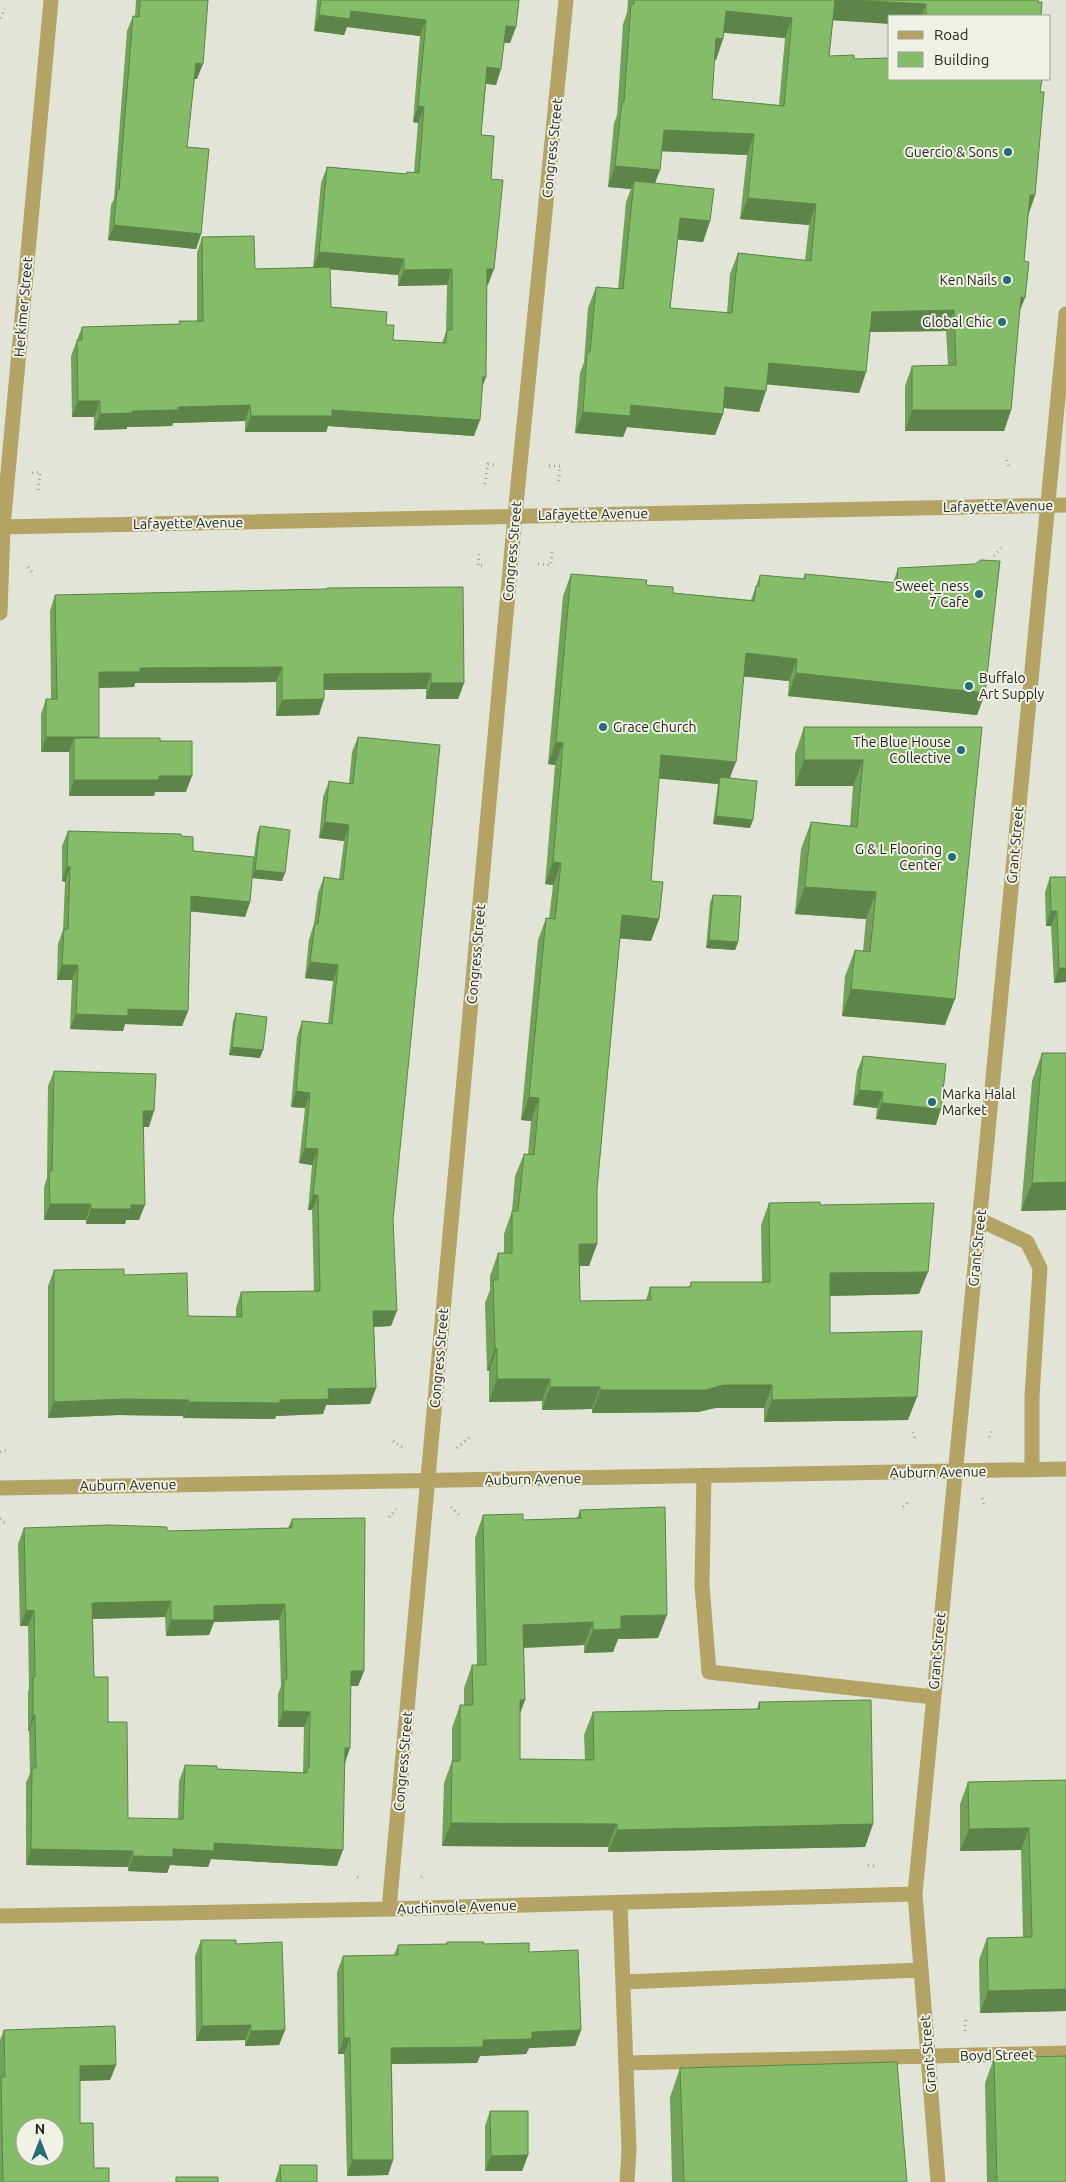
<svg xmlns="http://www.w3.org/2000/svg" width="1066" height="2182" font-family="Ubuntu,sans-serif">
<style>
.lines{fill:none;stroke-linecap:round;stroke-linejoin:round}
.path{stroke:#9fa197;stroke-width:3;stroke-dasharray:1 4;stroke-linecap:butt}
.minor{stroke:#b3a465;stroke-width:15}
.wall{fill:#72a259;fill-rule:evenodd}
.shaded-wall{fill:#5d8449}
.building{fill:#85bc68;stroke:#5d8449;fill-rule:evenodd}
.poi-dot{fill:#266c7a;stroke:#eff1e4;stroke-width:2}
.labels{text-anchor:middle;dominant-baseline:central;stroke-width:4;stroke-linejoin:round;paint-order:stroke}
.street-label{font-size:14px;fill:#252621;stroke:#eff1e4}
.poi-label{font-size:14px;fill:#252621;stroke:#eff1e4;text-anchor:end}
</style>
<rect width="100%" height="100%" fill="#e1e4d7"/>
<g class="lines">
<path class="path" d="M0 18 5 9
M1007 460 1009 469
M549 466H560L559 481
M32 473 40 472 38 491
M485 484 488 464 495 465
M479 554 478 566 485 565
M994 556 1001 548
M538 564 551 565 552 549
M28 567 34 574
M913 1432 915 1440
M989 1437 992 1430
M393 1441 403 1448
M457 1448 470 1437
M0 1452 9 1449
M982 1498 985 1506
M451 1507 459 1515
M903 1507 910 1500
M389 1517 396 1509
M0 1519 6 1524
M868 1865 877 1867
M357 1877 360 1878
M421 1877 424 1875
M965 2031 966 2019"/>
<path class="minor" d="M0 527 1066 505
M0 613 3 527 51 0
M980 1220 1027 1242 1040 1268 1032 1397V1470
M704 1475 702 1585 709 1672 933 1697
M0 1488 1066 1469
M620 1903 629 2151 627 2182
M389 1909 515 515 566 0
M0 1916 389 1909 915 1894
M623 1982 921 1970
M626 2063 1066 2053
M938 2182 915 1894 1066 314"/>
</g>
<path class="wall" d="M136 0H208L197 79H194L187 147 201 234 196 249 108 240 111 205 114 199 127 31 133 16H135Z
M317 0H519L510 43H504L496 85 486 84 481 135 491 179 488 285H487L482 387 474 436 328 426 326 432H245V421L173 423 172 426 127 427V429L94 430V417H72L71 356 82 327 179 324V321H197V253L202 237 255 269 313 268 321 183 327 167 406 174 407 172H414L418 123 413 122 420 36 347 27 344 35 314 31ZM330 269 398 275V286L447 285 446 332 442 343 393 340 386 325 331 307Z
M628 0H1038L1041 16H890L833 20 829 56 854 59 1040 92 1035 195 1028 215 1011 410 1004 431H905V386L912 366 948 365 946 331 870 332 866 372 859 393 767 384 759 412 723 408V414L715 435 627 427 623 437 575 433 580 373 584 362 588 308 596 287 618 289 626 202 631 189 608 187 614 123 617 115 623 24 627 13ZM724 33 785 38 779 105 712 99 714 60H716ZM662 151 747 155 740 219 809 225 805 260 738 253 730 274 727 313 670 308 678 239 703 242 710 221 655 183Z
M898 568 985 693 977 715 788 696 789 681 744 676 730 778 750 828 713 824 718 784 659 778 651 881 659 919 651 941 620 938 597 1189V1244L589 1266H580V1301L646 1300 650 1287H689L691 1282H762L761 1225 769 1203 820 1205 919 1294 830 1296V1333L908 1420 764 1422V1408H715L698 1412 592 1413V1409L542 1410V1401L489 1402V1371H487L485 1303 490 1290V1276L498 1253H504V1234L512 1211 515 1176 524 1154H528L531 1121 521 1120 538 940 546 918H549L553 885 545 884 555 765 548 764 563 596 571 574 646 585 673 593 751 600 760 575 803 579 805 574 893 583Z
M327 588 464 683 458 699H426V689L324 690 319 715 276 716V682L135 683 134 687 99 688V738L160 741 186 792H155L154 796H69V752H41V714L46 699H51L50 611 55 595 327 589Z
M804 727H982L945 1025 842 1016 845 976 855 950 863 951 866 919 795 914 801 849 811 822 850 826 853 786H795V754Z
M358 737 393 1220 391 1326 374 1327 376 1388 370 1404 326 1405 323 1414 276 1416 275 1419 183 1418V1416L118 1415 48 1418V1286L54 1270 124 1275 188 1316 236 1317V1308L241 1292 314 1291 312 1210H308L312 1165 299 1163 305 1108 291 1107 297 1037 302 1021 328 1024 333 981 305 978 309 939 314 924 318 893 324 877 339 879 344 841 319 838 323 797 329 781 349 784 352 752Z
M260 826 282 881 252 878 250 902 245 917 191 911 188 1011 182 1026 125 1024 123 1031 70 1029 72 980H57L58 944 63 930 65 882 62 881V846L68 831 181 836 193 851 254 857 257 834Z
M1050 877H1066V982L1054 983 1051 926H1046L1045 892Z
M713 895 738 942 735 950 706 948 710 903Z
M236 1013 260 1058 229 1055 233 1021Z
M1042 1053H1066V1210L1021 1211 1032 1081Z
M863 1056 936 1125 876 1119 877 1108 853 1105 857 1071Z
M54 1071 149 1127H143L139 1220H126L125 1224H86V1220H44V1187L47 1178 48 1086Z
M580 1510 658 1638 618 1639 613 1652 584 1653V1645L524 1648 520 1713V1759L585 1760 584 1735 593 1712 757 1709 759 1702 873 1824 865 1847 608 1852V1847L442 1846 444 1783 452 1761V1728L460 1705H464V1688L472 1665H477L475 1538 483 1515 523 1520 577 1518Z
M292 1519 364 1671 358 1686H351L337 1866 211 1859 208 1867 170 1865 167 1873 128 1871V1867L26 1865V1783L30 1773 29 1731H28V1692L29 1688 28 1626H20L18 1544 24 1528 167 1531 288 1528ZM165 1617 166 1636 209 1635 214 1622 279 1620 281 1686 278 1694V1727H304L303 1773 217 1769 185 1765 179 1781 178 1819 128 1818 108 1722 94 1677 93 1619Z
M1066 1780V2011L980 2013 979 1960 987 1938 1023 1937 1021 1850 960 1851V1804L968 1782Z
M201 1940 236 1944 285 2030 279 2045 245 2046V2040L196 2041 195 1956Z
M447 1942 483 1944 529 1952 581 2030 575 2046 529 2048 526 2054 480 2056 477 2063 392 2064 393 2160 388 2175 347 2176 344 2054H338L337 1972 343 1956 394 1955 398 1945 446 1944Z
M4 2030 116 2065 110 2080 80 2081V2123L94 2168 109 2182H0V2040Z
M994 2058 1066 2182H987L985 2083Z
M680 2068 907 2182H672L670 2097Z
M490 2111 528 2155 522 2171H485V2126Z
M280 2165 317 2182H275Z"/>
<path class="shaded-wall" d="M835 0H848L926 4 921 16H890V24L828 20Z
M351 11 426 20 420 36 347 27 344 35 314 31 319 15Z
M726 11 792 18 785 38 718 32Z
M506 26 516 27 510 43 500 42Z
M716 38 723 39 716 60 708 59Z
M196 63 203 64 197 79 190 78Z
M487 67 501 69 496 85 482 83Z
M418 106 424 107 418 123 413 122Z
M664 130 754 134 747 155 656 151Z
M615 166 660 170 652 191 634 181 631 189 608 187Z
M1030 195H1035L1028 216Z
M748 198 816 204 809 225 740 219Z
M680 218 710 221 703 242 672 239Z
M114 225 201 234 196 249 108 240Z
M319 252 404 259 398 275 313 268Z
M452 269 447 285 398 286 404 270Z
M487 269H494L488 285H481Z
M1021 297 1025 298 1017 318Z
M954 310 946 331 864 332 872 312Z
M769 363 866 372 859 393 762 384Z
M483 377H486L480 393Z
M725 387 766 391 759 412 718 407Z
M78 401H100L94 417H72Z
M250 405 245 421 173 423 172 426 127 427V429L94 430 100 414 178 407Z
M631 405 723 414 715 435 627 427 623 437 575 433 583 412Z
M332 410 480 420 474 436 328 426 326 432H245L251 416Z
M912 410H1011L1004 431H905Z
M746 653 797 659 789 681 737 676Z
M282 667 276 682 135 683 134 687 93 688 99 672 140 668Z
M431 673 426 689 318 690 324 674Z
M796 673 985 693 977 715 788 696Z
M431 683H464L458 699H426Z
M324 699 319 715 276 716 282 700Z
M46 737H99L93 752 74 738 69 752H41Z
M556 742 563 743 555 765 548 764Z
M661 755 736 762 727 785 720 777 718 784 653 778Z
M804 760H863L853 786H795Z
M159 776H192L186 792H155L154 796H69L74 780Z
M716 816 753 820 750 828 713 824Z
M325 822 349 825 344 841 319 838Z
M553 862 561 863 553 885 545 884Z
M67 866 70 867 65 882 62 881Z
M255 870 285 873 282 881 252 878Z
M805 887 876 892 866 919 795 914Z
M191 896 250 902 245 917 186 911Z
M1051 911H1057L1051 926H1046Z
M622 915 659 919 651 941 614 938Z
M709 940 738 942 735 950 706 948Z
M310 962 338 965 333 981 305 978Z
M62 965H78L72 980H57Z
M1059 968H1066V982L1054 983Z
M851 989 955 999 945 1025 842 1016Z
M128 1009 188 1011 182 1026 125 1024 123 1031 70 1029 76 1014Z
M232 1047 263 1050 260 1058 229 1055Z
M859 1090 883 1092 877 1108 853 1105Z
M296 1091 310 1093 305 1108 291 1107Z
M529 1097 539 1098 531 1121 521 1120Z
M882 1103 941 1109 936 1125 876 1119Z
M143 1111H154L149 1127H137Z
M305 1148 318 1149 312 1165 299 1163Z
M1066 1182V1210L1021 1211 1032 1183Z
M313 1195H318L312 1210H308Z
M50 1204H91L86 1220H44Z
M131 1205H145L139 1220H126L125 1224H86L91 1209Z
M579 1244H597L589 1266H571Z
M928 1272 919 1294 822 1296 830 1273Z
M373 1311H397L391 1326 367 1327Z
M495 1348H497L489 1371H487Z
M497 1379H550L542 1401 489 1402Z
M723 1385H772L764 1408H715L698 1412 592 1413 600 1390Z
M550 1387H600L592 1409 542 1410Z
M376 1388 370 1404 326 1405 323 1414 276 1416 275 1419 183 1418 189 1402 280 1400 328 1389Z
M917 1397 908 1420 764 1422 772 1400Z
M124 1399 189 1400 183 1416 118 1415 48 1418 54 1402Z
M171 1601 165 1617 87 1619 92 1603Z
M285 1604 279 1620 214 1622 209 1635 166 1636 171 1620 214 1606Z
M34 1610 28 1626H20L26 1611Z
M667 1615 658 1638 618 1639 613 1652 584 1653 593 1630 621 1616Z
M593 1622 584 1645 515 1648 523 1625Z
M351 1671H364L358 1686H346Z
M520 1700H525L517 1722Z
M283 1711 310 1712 304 1727H278Z
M33 1715H35L29 1731H28Z
M345 1748H350L345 1763Z
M451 1823 617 1824 608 1847 442 1846Z
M873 1824 865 1847 608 1852 617 1830Z
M1029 1828 1021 1850 960 1851 969 1829Z
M214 1843 343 1850 337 1866 211 1859 208 1867 170 1865 167 1873 128 1871 133 1856Z
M31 1849 133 1851 128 1867 26 1865Z
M1066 1989V2011L980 2013 988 1991Z
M251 2025 245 2040 196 2041 202 2026Z
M285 2030 279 2045 245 2046 251 2031Z
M581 2030 575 2046 529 2048 526 2054 480 2056 477 2063 386 2064 391 2048 483 2040 532 2032Z
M344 2038H350L344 2054H338Z
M116 2065 110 2080 74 2081 80 2066Z
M528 2155 522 2171H485L491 2156Z
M352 2160H393L388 2175 347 2176Z"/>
<path class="building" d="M140 0H208L203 64 196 63 187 147 209 149 201 234 114 225 117 190H119L133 16 139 17Z
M321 0H519L516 27 506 26 501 69 487 67 481 135 494 136 491 179 503 180 494 269H487L486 377H483L480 420 332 410V416H251L250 405 178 407V410L132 411V413L100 414V401H78L77 340H82V327L180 324 179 321H203L202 237 254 236 255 269 330 267 331 307 387 312 386 325H394L393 340 446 343 447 330H452V269L404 270V259L319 252 327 167 407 174V172L419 173 424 107 418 106 426 20 351 11 350 19 319 15Z
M634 0H835L829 56 854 55V59L890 58V79H1042L1040 92H1044L1035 195H1030L1024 261 1029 262 1025 298 1021 297 1011 410H912V366L956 365 954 310 872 312 866 372 769 363 766 391 725 387 723 414 631 405 630 416 583 412 587 352H590L596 287 623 289 634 181 714 189 710 221 680 218 670 308 732 313 738 253 811 261 816 204 748 198 754 134 664 130 660 170 615 166 622 102H624L631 4H634ZM726 11 792 18 784 106 712 99 716 38 723 39Z
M848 0H1038V2H1042L1041 16H926V4Z
M981 560 1000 561 985 693 796 673 797 659 746 653 736 762 661 755 651 881 663 882 659 919 622 915 597 1189V1244H579L580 1301 651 1300 650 1287H691V1282H770L769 1203 820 1202V1205L934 1203 928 1272 830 1273V1333L922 1331 917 1397 772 1400V1385H723L706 1390H600V1387H550V1379H497V1348H495L493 1280H498V1253H512V1211H518L524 1154 534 1155 539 1098 529 1097 546 918 555 919 561 863 553 862 563 743 556 742 571 574 647 580 646 585 673 587V593L754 601 756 586H759L760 575 805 579V574L897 583 898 568 975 564Z
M463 587 464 683H431V673L324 674V699L282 700V667L140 668V672H99V737H46V699H57L55 595 327 589V588Z
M804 727H982L955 999 851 989 855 950 870 952 876 892 805 887 811 822 857 827 863 760H804Z
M358 737 440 745 393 1220 397 1311H373L376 1388 328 1389 329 1399 280 1400V1403L189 1402V1400L124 1399 54 1402V1270L124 1269V1275L187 1273 188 1316 242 1317 241 1292 320 1291 318 1195H313L318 1149 305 1148 310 1093 296 1091 302 1021 332 1024 338 965 310 962 315 923 318 924 324 877 343 880 349 825 325 822 329 781 353 784Z
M74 738H160V741H192V776H159V780H74Z
M720 777 757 781 753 820 716 816Z
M260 826 290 830 285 873 255 870Z
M68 831 181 834V836L193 837V851L254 857 250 902 191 896 188 1011 128 1009V1016L76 1014 78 965H62L64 929H68L70 867 67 866Z
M1050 877H1066V968H1059L1057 911H1051Z
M713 895 741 896 738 942 709 940Z
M236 1013 267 1017 263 1050 232 1047Z
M1042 1053H1066V1182L1032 1183Z
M863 1056 946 1064 941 1109 882 1103 883 1092 859 1090Z
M54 1071 156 1074 154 1111H143L145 1205H131V1209H91V1204H50L49 1171H52Z
M665 1507 667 1615 621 1616V1629L593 1630V1622L523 1625 525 1700H520V1759L594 1760 593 1712 760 1709 759 1702 871 1700 873 1824 617 1830V1824L451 1823 452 1761H460V1705H473L472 1665H486L483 1515 523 1514V1520L581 1518 580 1510Z
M365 1518 364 1671H351L350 1748H345L343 1850 214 1843V1851L173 1849V1857L133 1856V1851L31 1849 32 1768H36L35 1715H33V1677H35L34 1610 26 1611 24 1528 109 1525 167 1527V1531L292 1528V1519ZM171 1601V1620H214V1606L285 1604 287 1679H284L283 1711 310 1712 309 1768H307V1773L217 1769V1766L185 1765 183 1819 128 1818 127 1722H108V1677H94L92 1603Z
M1066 1780V1989L988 1991 987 1938 1032 1937 1029 1828 969 1829 968 1782Z
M201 1940H236V1944L282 1942 285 2030 251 2031V2025L202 2026Z
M447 1942H484L483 1944 529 1943V1952L578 1950 581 2030 532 2032V2039L483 2040V2047L391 2048 393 2160H352L350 2038H344L343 1956 398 1955V1945L447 1944Z
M115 2026 116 2065 80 2066V2123H93L94 2168H109V2182H3L1 2077H5L4 2030ZM25 2127H55V2157H25Z
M1066 2056V2182H997L994 2058Z
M897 2062 907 2182H684L680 2068Z
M490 2111H528V2155L491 2156Z
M280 2165H317V2182H281Z
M176 2177H218V2182H176Z"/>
<g class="poi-dot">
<circle cx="1008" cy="152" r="5"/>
<circle cx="1007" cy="280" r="5"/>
<circle cx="1002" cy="322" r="5"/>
<circle cx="979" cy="594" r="5"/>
<circle cx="969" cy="686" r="5"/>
<circle cx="603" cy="727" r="5"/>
<circle cx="961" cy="750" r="5"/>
<circle cx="952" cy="857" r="5"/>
<circle cx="932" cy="1102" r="5"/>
</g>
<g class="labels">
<g class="street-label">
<text transform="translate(552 148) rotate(-84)">Congress Street</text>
<text transform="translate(23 307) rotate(-85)">Herkimer Street</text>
<text transform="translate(998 506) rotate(-1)">Lafayette Avenue</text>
<text transform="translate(593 514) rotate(-1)">Lafayette Avenue</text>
<text transform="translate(188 523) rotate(-1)">Lafayette Avenue</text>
<text transform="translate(512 551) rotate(-85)">Congress Street</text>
<text transform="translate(1015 845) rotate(-85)">Grant Street</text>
<text transform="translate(476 954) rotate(-85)">Congress Street</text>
<text transform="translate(977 1248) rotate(-84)">Grant Street</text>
<text transform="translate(439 1358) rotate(-85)">Congress Street</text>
<text transform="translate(938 1472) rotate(-1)">Auburn Avenue</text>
<text transform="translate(533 1479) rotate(-1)">Auburn Avenue</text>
<text transform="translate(128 1485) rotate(-1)">Auburn Avenue</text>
<text transform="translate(937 1651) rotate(-85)">Grant Street</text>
<text transform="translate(403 1761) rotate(-85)">Congress Street</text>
<text transform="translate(457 1907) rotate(-2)">Auchinvole Avenue</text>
<text transform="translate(928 2054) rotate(-95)">Grant Street</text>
<text transform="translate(997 2055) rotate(-1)">Boyd Street</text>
</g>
<g class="poi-label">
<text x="998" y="152">Guercio &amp; Sons</text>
<text x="997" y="280">Ken Nails</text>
<text x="992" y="322">Global Chic</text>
<text x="969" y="586">Sweet_ness<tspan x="969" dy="16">7 Cafe</tspan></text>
<text x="979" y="678" text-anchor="start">Buffalo<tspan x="979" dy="16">Art Supply</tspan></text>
<text x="613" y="727" text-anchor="start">Grace Church</text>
<text x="951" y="742">The Blue House<tspan x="951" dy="16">Collective</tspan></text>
<text x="942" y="849">G &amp; L Flooring<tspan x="942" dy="16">Center</tspan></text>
<text x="942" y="1094" text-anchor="start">Marka Halal<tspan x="942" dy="16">Market</tspan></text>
</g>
</g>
<rect x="888" y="15" width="162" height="65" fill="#eff1e4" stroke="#9ea096"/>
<rect x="898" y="31" width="25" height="8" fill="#b3a465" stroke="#9ea096"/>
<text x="934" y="40" font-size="15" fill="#252621">Road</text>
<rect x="898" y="52" width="25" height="15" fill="#85bc68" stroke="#9ea096"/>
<text x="934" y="65" font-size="15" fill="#252621">Building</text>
<g transform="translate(40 2142)"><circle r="24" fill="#eff1e4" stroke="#9ea096"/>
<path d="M0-4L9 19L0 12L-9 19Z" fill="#266c7a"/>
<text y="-8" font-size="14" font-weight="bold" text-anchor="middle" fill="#252621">N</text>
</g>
</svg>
